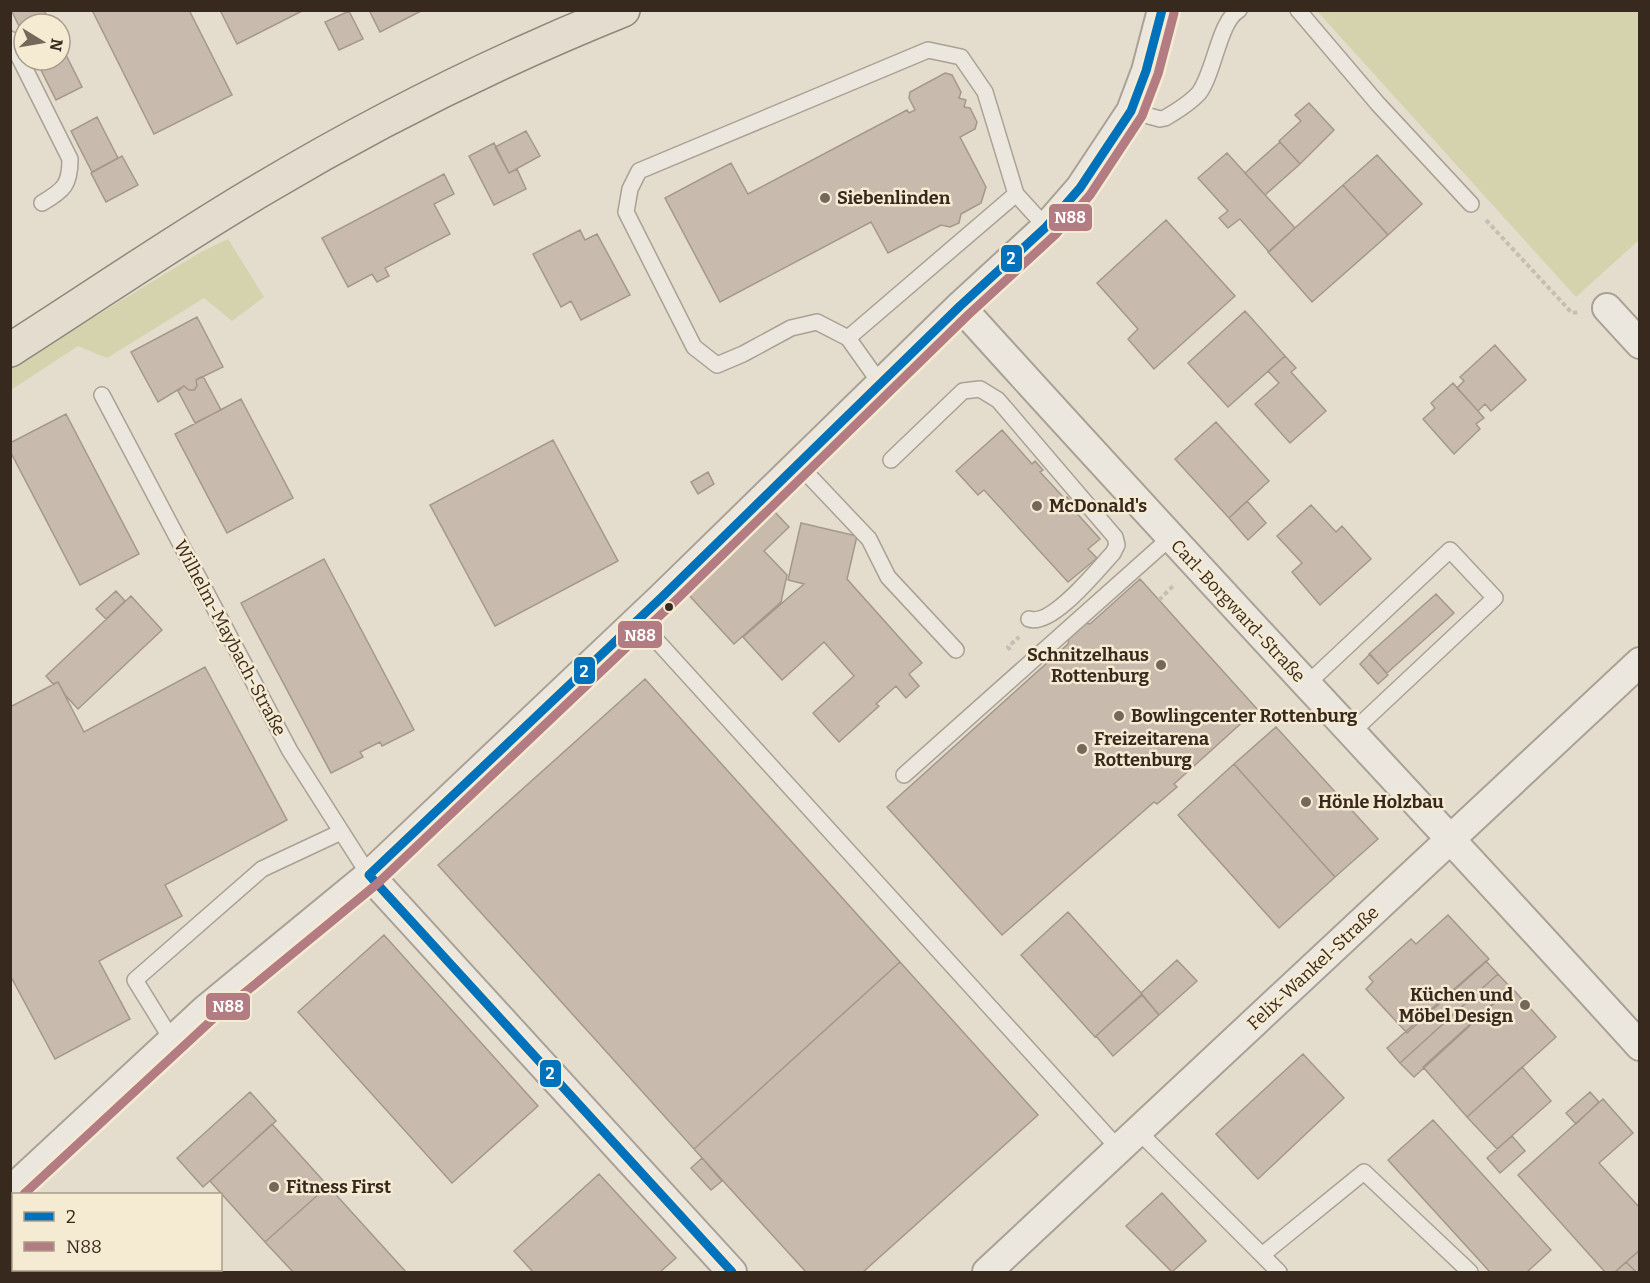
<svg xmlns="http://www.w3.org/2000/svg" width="1650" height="1283" font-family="Bitter,serif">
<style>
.green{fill:#d5d3ae}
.building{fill:#c8baad;stroke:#a4988b;stroke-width:1.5}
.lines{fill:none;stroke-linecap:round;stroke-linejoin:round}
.service-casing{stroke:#a9a195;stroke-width:18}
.minor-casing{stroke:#a9a195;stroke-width:32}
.primary-casing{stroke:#8f877c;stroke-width:36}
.path{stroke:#c5beb5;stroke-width:4;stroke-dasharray:4.5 3;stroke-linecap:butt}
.service{stroke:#ece7de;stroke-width:15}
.minor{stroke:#ece7de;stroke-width:28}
.primary{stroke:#e4ddcf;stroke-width:33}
.bus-1-casing{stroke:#f5ead2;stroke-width:14}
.bus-2-casing{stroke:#f5ead2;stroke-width:14}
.bus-1{stroke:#0072bc;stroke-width:9}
.bus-2{stroke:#b37b82;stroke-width:9}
.poi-dot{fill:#74685b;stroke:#f5ead2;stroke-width:2}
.bus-dot{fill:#38291e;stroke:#f5ead2;stroke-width:2}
.labels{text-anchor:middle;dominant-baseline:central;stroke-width:5;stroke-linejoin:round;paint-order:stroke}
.poi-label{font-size:18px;font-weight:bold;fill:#38291e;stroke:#f5ead2;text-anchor:start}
.street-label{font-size:18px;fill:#38291e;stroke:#f5ead2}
.line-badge{stroke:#f5ead2;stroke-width:2}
.badge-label{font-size:16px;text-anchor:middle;font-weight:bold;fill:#fff}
</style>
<rect width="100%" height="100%" fill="#e4dccc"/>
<path class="green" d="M1317 11H1639V240L1576 297Z
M228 239 264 297 232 321 204 298 107 358 78 346 11 390V368L199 253Z"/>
<path class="building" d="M11 10H44L50 24H24V36Z
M92 10H189L232 95 154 134Z
M220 10H304L237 44Z
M369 10H423L380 32Z
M349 11 363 39 339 50 325 22Z
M60 43 82 87 56 100 36 60H60Z
M945 73 952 75 961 92 959 98 966 100 964 107 970 108 977 122 975 129 960 137 986 187 981 203 961 214 959 223 950 227 941 225 888 253 871 222 720 302 665 198 731 163 748 194 907 110 909 113 915 110 909 98 910 92Z
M1309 103 1334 130 1300 164 1279 141 1301 121 1295 115Z
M97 117 118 158 92 172 71 131Z
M526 131 540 156 509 173 495 147Z
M1280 142 1300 164 1265 195 1245 173Z
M494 143 509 173 517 169 526 189 494 205 469 156Z
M1227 153 1295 228 1269 252 1240 219 1228 228 1219 218 1228 211 1198 178Z
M1377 155 1422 204 1388 235 1343 185Z
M122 156 138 185 106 202 91 173Z
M444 174 454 194 434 204 450 234 385 268 389 276 377 282 372 274 348 287 322 238Z
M1343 185 1388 235 1312 302 1268 252Z
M1166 220 1235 296 1154 369 1128 339 1138 329 1097 283Z
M580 230 585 240 597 234 630 295 581 320 571 301 561 307 533 254Z
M1245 311 1285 356 1228 407 1188 363Z
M197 317 223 367 196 380 197 386 194 390H189L184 386 158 402 131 352Z
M1495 345 1526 380 1491 411 1485 404 1478 411 1457 388 1464 381 1460 377Z
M1285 356 1296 368 1291 372 1326 411 1290 443 1255 404 1279 383 1268 371Z
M201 377 204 378 221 410 195 423 178 391 184 386 189 390H194L197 386 196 380Z
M1453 383 1484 418 1476 424 1480 429 1454 454 1423 419 1435 408 1431 403Z
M241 399 293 498 227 533 175 434Z
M66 414 139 554 80 585 10 451V443Z
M1216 422 1269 481 1229 518 1175 459Z
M1002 430 1032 464 1035 461 1043 470 1040 472 1065 499 1067 497 1075 505 1072 508 1100 539 1088 549 1097 558 1068 582 984 490 978 495 956 471Z
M553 440 618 561 495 626 430 505Z
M708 472 714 484 698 494 691 482Z
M1247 501 1266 523 1248 540 1229 518Z
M1311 505 1336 532 1342 526 1371 559 1320 605 1292 572 1302 563 1277 536Z
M773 510 789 527 764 551 787 575 781 602 734 644 686 592Z
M801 523 857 536 847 579 922 663 909 674 919 686 906 698 896 686 876 704 879 706 839 742 813 713 854 676 824 642 782 680 743 637 804 584 788 580Z
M324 559 414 730 382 746 380 742 360 752 363 757 331 773 241 603Z
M1140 579 1257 709 1174 784 1177 787 1157 804 1154 802 1002 935 887 807 1068 644 1069 638 1085 623 1090 624Z
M116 591 125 601 106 619 96 609Z
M1436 594 1454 613 1387 673 1369 654Z
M131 596 162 630 78 709 66 696 58 682 53 684 46 676Z
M1370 654 1388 675 1378 684 1360 664Z
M205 667 287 820 165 885 182 916 99 961 130 1019 55 1059 10 975V707L58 682 84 732Z
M645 679 900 962 694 1149 438 865Z
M1276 727 1378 839 1335 877 1234 764Z
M1234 764 1335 877 1279 928 1178 815Z
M1068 912 1142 994 1095 1037 1021 955Z
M1448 915 1489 959 1407 1033 1366 989 1373 982 1369 977 1411 939 1416 944Z
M384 935 538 1106 452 1183 298 1012Z
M1177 960 1197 981 1159 1015 1141 993Z
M1486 961 1498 974 1400 1063 1387 1048Z
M900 962 1038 1115 863 1272H806L694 1149Z
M1498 974 1511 988 1414 1077 1400 1063Z
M1511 987 1556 1037 1467 1117 1423 1067Z
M1142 995 1159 1015 1113 1056 1096 1036Z
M1303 1054 1344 1098 1258 1179 1216 1134Z
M1522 1067 1551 1101 1497 1149 1467 1117Z
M250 1092 276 1121 203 1187 177 1158Z
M1590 1092 1599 1102 1576 1124 1566 1113Z
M1603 1099 1633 1133 1599 1163 1640 1208V1250L1615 1272H1605L1518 1175Z
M1433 1120 1551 1250 1527 1272H1490L1388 1160Z
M272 1124 328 1186 265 1242 210 1181Z
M1512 1136 1525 1151 1500 1173 1487 1158Z
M702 1158 722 1181 711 1190 691 1168Z
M599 1174 676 1258 660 1272H533L514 1251Z
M328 1186 406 1272H293L265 1242Z
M1162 1193 1206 1241 1172 1272 1126 1226Z
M1640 1250V1272H1636L1626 1262Z
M1626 1262 1636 1272H1615Z"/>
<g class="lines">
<g class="service-casing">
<path id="service" d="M1298 10 1378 104 1471 204
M10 39 70 159C70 185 64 190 42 203
M1131 111 1160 119 1165 118C1177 111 1190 103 1199 93 1215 71 1219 21 1239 10
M848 338 1016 194
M880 383 848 338 817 322 791 328 743 354 717 365 694 347 626 212 630 189 639 171 928 50 961 57 985 92 1016 194 1046 227
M102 395 290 751 369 875
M891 460 963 391 980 389 998 400 1115 537 1117 545 1113 553C1097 570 1052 627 1029 619
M797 463 869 539 888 577 956 650
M638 620 1119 1149
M1307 684 1450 550 1495 598 1352 732
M904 775 1170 538
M172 1040 135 980 262 869 341 832
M1138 1131 1262 1255 1364 1172 1470 1272
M1262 1255 1279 1272"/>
</g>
<g class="minor-casing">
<path id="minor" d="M960 306C1184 555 1415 798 1640 1046
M1607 308 1640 344
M369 875 732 1272
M10 1191 206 1009 369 875 661 598 960 306 1046 227 1080 188 1131 111 1146 71 1162 10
M987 1272 1640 662"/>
</g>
<g class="primary-casing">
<path id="primary" d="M10 350C95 296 177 239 264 188 378 120 499 60 623 10"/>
</g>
<path class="path" d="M1486 220 1572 313 1579 312
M1159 600 1175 584
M1010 650 1008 647 1019 637"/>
<use href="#service" class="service"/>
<use href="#minor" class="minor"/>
<use href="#primary" class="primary"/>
<g class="bus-1-casing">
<path id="bus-1" d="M369 875 661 598 960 306 1046 227 1080 188 1131 111 1146 71 1162 10
M369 875 732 1272"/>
</g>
<g class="bus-2-casing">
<path id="bus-2" d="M24 1194 214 1018 377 884 669 607 968 315 1055 235 1090 195 1142 116 1158 74 1174 13"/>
</g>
<use href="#bus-1" class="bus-1"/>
<use href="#bus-2" class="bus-2"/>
</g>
<g class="poi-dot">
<circle cx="825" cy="198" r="6"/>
<circle cx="1037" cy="506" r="6"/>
<circle cx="1161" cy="665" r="6"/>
<circle cx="1119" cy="716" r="6"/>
<circle cx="1082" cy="749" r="6"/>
<circle cx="1306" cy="802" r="6"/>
<circle cx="1525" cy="1005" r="6"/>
<circle cx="274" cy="1187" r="6"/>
</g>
<circle class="bus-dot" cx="669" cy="607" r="5"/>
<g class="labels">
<g class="poi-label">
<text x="837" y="198">Siebenlinden</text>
<text x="1049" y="506">McDonald's</text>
<text x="1149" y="655" text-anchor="end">Schnitzelhaus<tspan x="1149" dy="21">Rottenburg</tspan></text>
<text x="1131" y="716">Bowlingcenter Rottenburg</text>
<text x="1094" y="739">Freizeitarena<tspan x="1094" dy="21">Rottenburg</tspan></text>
<text x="1318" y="802">Hönle Holzbau</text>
<text x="1513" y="995" text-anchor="end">Küchen und<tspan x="1513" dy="21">Möbel Design</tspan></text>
<text x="286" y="1187">Fitness First</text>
</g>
<g class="street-label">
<text transform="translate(1238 611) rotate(47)">Carl-Borgward-Straße</text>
<text transform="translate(230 638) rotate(62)">Wilhelm-Maybach-Straße</text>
<text transform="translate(1313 968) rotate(-43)">Felix-Wankel-Straße</text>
</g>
</g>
<g class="line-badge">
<rect x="1048" y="203" width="45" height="29" rx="6" fill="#b37b82"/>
<rect x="1000" y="244" width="23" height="29" rx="6" fill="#0072bc"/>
<rect x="617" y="620" width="46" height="29" rx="6" fill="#b37b82"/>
<rect x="573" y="656" width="23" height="29" rx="6" fill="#0072bc"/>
<rect x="205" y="992" width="46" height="29" rx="6" fill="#b37b82"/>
<rect x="539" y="1059" width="23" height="29" rx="6" fill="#0072bc"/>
</g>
<g class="badge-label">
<text x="1070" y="223">N88</text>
<text x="1011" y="264">2</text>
<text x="640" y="641">N88</text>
<text x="584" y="677">2</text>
<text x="228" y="1012">N88</text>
<text x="550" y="1079">2</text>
</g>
<rect width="1650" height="1283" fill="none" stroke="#38291e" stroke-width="24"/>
<rect x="12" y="1193" width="210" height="78" fill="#f5ead2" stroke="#a99d8a" stroke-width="1.5"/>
<rect x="24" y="1212" width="30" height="9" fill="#0072bc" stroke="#a99d8a" stroke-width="1.5"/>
<text x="66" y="1223" font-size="18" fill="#38291e">2</text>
<rect x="24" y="1242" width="30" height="9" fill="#b37b82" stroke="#a99d8a" stroke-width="1.5"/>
<text x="66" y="1253" font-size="18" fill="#38291e">N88</text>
<g transform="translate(42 42) rotate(101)"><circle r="28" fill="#f5ead2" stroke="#a99d8a" stroke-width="1.5"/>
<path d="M0-4.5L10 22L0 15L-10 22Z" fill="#74685b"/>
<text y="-9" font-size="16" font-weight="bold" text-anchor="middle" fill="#38291e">N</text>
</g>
</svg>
